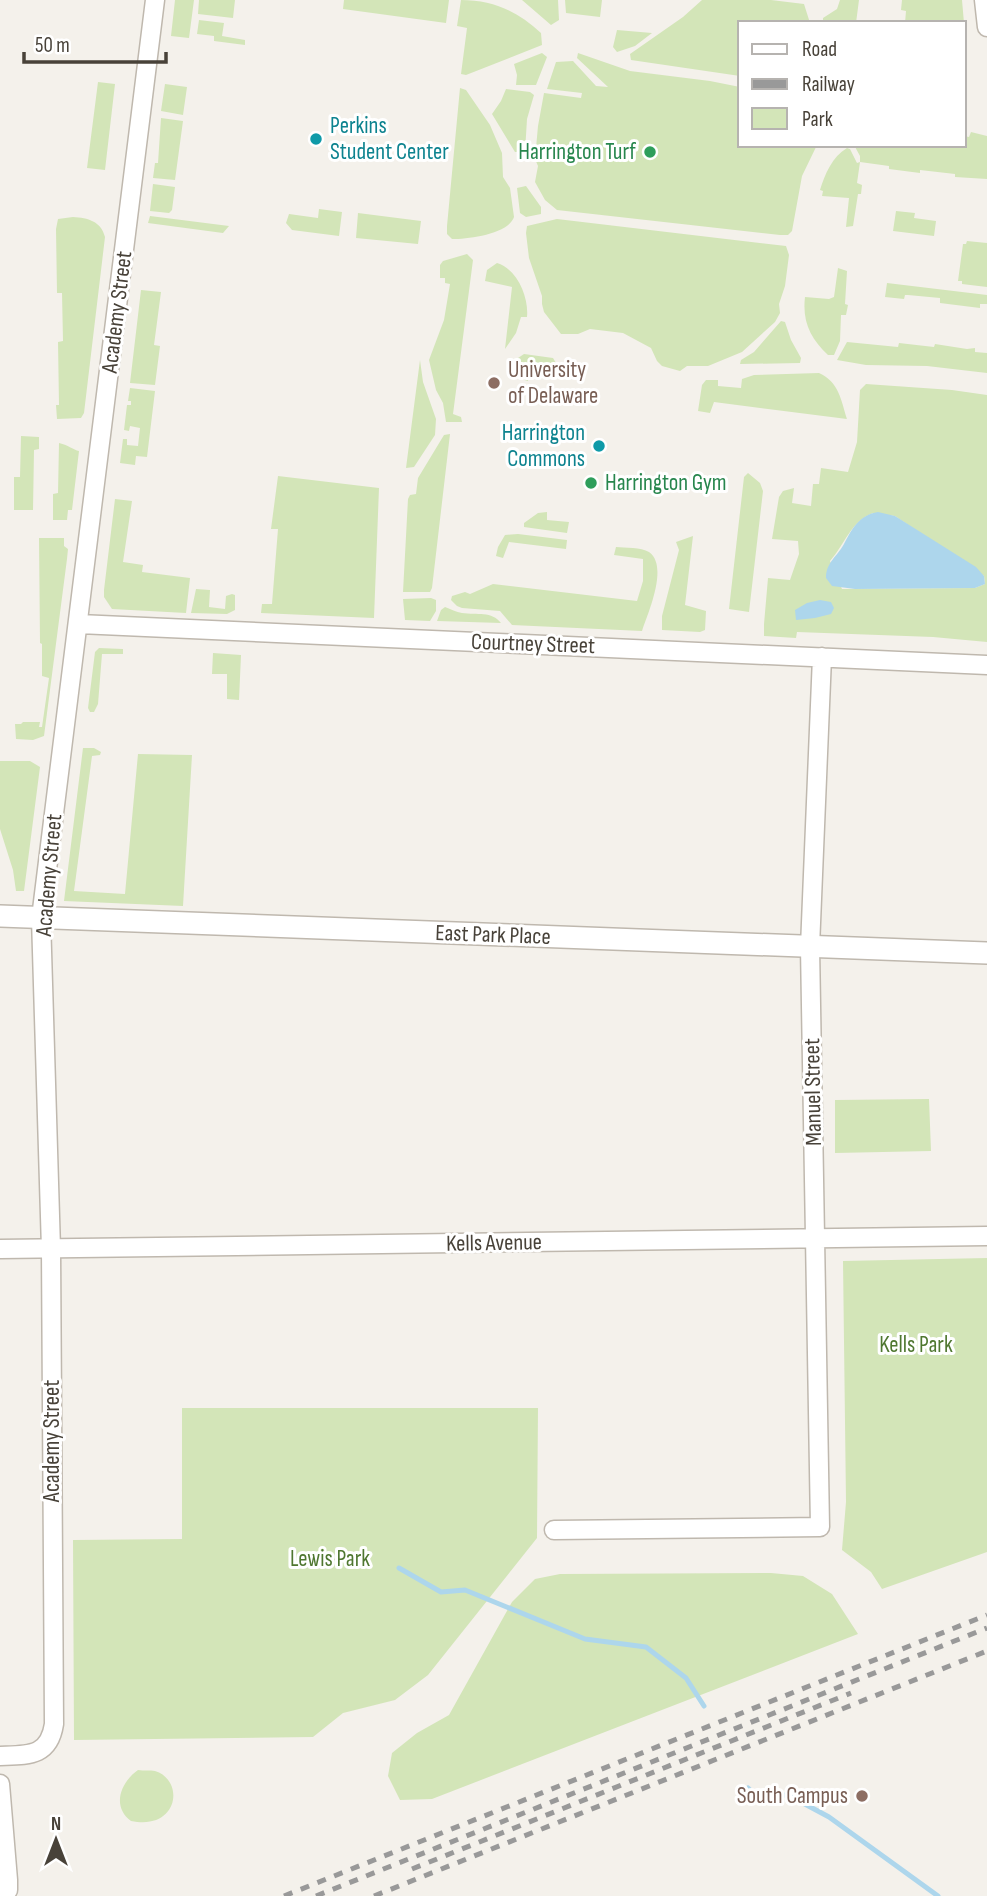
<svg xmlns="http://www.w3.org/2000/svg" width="987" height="1896" font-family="'Sofia Sans Condensed',sans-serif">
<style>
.green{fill:#d3e5b8;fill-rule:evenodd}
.water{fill:#add6ec}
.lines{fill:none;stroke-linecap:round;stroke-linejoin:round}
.stream{stroke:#add6ec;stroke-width:5}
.minor-casing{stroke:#bfb8ae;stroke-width:21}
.tertiary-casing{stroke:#bfb8ae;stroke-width:24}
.minor{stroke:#fff;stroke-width:18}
.tertiary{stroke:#fff;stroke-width:21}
.rail{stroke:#999;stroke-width:5;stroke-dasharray:9 9;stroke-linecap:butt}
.culture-dot{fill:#0f9aa8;stroke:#fff;stroke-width:2.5}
.leisure-dot{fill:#2e9e5b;stroke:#fff;stroke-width:2.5}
.education-dot{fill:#8d6e63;stroke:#fff;stroke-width:2.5}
.labels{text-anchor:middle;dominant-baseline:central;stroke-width:6;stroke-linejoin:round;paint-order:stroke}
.culture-label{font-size:23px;fill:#0d838f;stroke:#fff;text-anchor:start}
.leisure-label{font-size:23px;fill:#27864d;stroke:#fff;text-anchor:end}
.street-label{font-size:23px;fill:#484239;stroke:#fff}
.education-label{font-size:23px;fill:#785e54;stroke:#fff;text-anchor:start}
.park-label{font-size:23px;fill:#4f7730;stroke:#fff}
</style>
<rect width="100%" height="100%" fill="#f4f1eb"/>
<path class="green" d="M175 0H194L189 38 171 36Z
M199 0H235L233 18 198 14Z
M344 0H449L446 23 343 9Z
M461 0C493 0 517 11 541 33L542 45 466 75 461 74 467 28 457 26Z
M522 0H558L559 20 551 25Z
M565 0H602L600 17 566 13Z
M702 0H771L804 4 810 23H740V76L631 60 630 54 683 17Z
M840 0H859L856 23H823V18L837 9Z
M902 0H962L964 23H905L906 11 901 10Z
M199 20 224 23 222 36 245 40V45L214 41V36L197 34Z
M617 30 652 33 635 46 617 52 613 47Z
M542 53 547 57 536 85H516L517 75 514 64Z
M578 53 630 71 710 81 740 87V145H817L802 176 792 231 788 235H780L557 210 545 200 535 182 538 166 535 159 538 126 544 93 581 98 582 93 547 89 556 62 573 61 596 86 608 87 577 58Z
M98 82 115 84 105 170 87 168Z
M165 84 187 87 183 115 161 111Z
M460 88 466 90 490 125 502 153 503 177 510 188 514 217C508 234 469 239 452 239L447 234V226Z
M506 89 530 92 534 95 527 119 525 152H515L492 114 501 101Z
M161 118 183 121 175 180 153 178 155 163H158Z
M971 132 987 136V179L955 177V174L920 170V173L889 169V166L860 162 857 183 862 185 861 194H858L853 226 846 227 849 198 822 196 823 191 820 190C825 174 832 157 847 148L850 149 857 163 860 162V156L854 145H964V136L969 137Z
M153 184 175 187 172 210 169 213 150 211Z
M526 186 541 207V214L526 217 520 213 517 188Z
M319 209 342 212 339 236 292 230 286 223 289 214 318 218Z
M896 211 915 213 914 218 936 221 934 236 893 231Z
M358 213 421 221 418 244 356 238Z
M150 216 229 226 223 233 148 223Z
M73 217C88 218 101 221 105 237L84 413 81 418 57 419 56 405H59L58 342 63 341 62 293H57L56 229 58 219Z
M557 219 786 246 789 255 785 286 779 304 780 313 775 322 742 352 708 366H687L680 371 662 366 657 361 651 348 623 333 590 329 578 334H561L544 312 542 304V296L529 258 526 233 527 226Z
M967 241 987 243V287L962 284V281H958L963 244H966Z
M467 254 473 260 453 414 461 417 462 422H446L443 403 436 390 429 360 444 320 450 284 445 283V278H440V265L443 261Z
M497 263C517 269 529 297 527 317H521L516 333 505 349 512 287 485 281 487 270Z
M838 268 847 271 845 304 848 305 846 315H841L840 341 834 355H828C811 339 802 322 805 297L829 299 834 297Z
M887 283 987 295V304H980V308L940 303V298L908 295H905L904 299 885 297Z
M141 290 161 292 154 345 160 346 155 385 130 383Z
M781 321 785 322 791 340 801 358 800 363 740 364 741 360 754 352Z
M847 342 898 347 899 343 934 347 935 344 967 349 975 348V352L987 353V373L927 366 866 365 837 360Z
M524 354 553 358 556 363 555 374 529 372 528 381 521 379 519 377 522 367 517 363 518 358Z
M420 360 423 382 436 419 435 435 414 467 406 468Z
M819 373C839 382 841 400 847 419L714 402 710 413 698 411 702 385 706 380H718V386L741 388 742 379 754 375Z
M866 384 952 390 987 395V642L933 637 797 632 796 638 764 636V624L768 578 790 580 799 554 798 541 772 539 779 497 783 491 794 488 792 503 811 506 813 484H819L821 468 848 472 857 442 860 390ZM873 513 895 516 984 576 985 584 975 588 842 589 830 561C845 544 851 521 873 513Z
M130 388 155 391 147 457 136 456 135 465 120 463 123 439H127V445L138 446 140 428 130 426 129 431 124 430 127 405H131V401H128Z
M450 434 432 588 430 592H403L408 499 410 495 416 494 418 478 444 435Z
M21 436 39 437V449L34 450 33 510H14V477H20Z
M59 443C69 445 73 450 79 451L72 510H68L67 520H53V494L58 493Z
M748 473 760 483 763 491 749 612 729 609 744 477Z
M278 476 379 488 374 618 261 613 262 604H272L278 529H271Z
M115 499 132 501 123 562 143 565 142 572 190 578 186 613 112 609 104 597V590Z
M547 512V520L569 522 567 533 524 527V523L538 513Z
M518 534 567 540 566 549 509 542 503 558 496 556 498 547 505 535Z
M693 536 685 605 706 611 705 630 700 632 662 630V616L679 550 676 542Z
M39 538H64V546L68 549 67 559 44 736 33 740 16 739 15 724H21L23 722H40L39 727H42L49 678 42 676V644L40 643Z
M616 547C625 548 641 547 649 552 669 566 648 613 642 631L512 625 500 611 462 608 457 606 451 600 452 596 465 592 470 594 493 584 637 601 643 581V559L614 555Z
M196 589 210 590 209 607 225 609 226 596 232 594 235 595V610L227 614 191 613Z
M431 598 436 600V611L430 621 405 620 403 599Z
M445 607C451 609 456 612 462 613 477 615 492 611 501 623L437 621 441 610Z
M99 648 123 649V654H102L98 704 94 712H90L88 708 95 652Z
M213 653 241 655 239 700 227 699V674H212Z
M83 748H94L101 752 100 755 92 756 74 891 125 894 138 754 192 755 183 906 64 901Z
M0 761H30L40 767 24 891H16L13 870 0 829Z
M929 1099 931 1151 835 1153V1100Z
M987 1258V1552L882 1589 871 1572 842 1550 846 1502 843 1261Z
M182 1408H538L537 1538 428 1675 395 1700 343 1713 313 1737 74 1740 73 1540 182 1539Z
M771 1573 803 1576 832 1594 858 1634 432 1799 400 1800 388 1776 392 1753 417 1733 449 1715 512 1602 535 1579 560 1574Z
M138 1770C144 1771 150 1770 155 1771 185 1780 179 1831 131 1821 111 1806 121 1782 138 1770Z"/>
<path class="water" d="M878 512 895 516 976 567 984 576 985 584 975 588 855 589 832 586 826 578C826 562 837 557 844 544 852 529 859 515 878 512Z
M820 600 831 602 834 608 831 614 815 618 796 620 795 610 807 603Z"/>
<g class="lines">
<path class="stream" d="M399 1568 441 1592 465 1590 585 1639 646 1647 686 1678 704 1706
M748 1788 756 1796 788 1795 829 1817 938 1896"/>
<g class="minor-casing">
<path id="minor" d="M984 0 987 27
M79 624 987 665
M0 1249 987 1236
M554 1530 820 1527 810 947 822 657
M0 1756C28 1755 49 1757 54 1724L51 1249 41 918 155 0
M0 1784 8 1880V1890L4 1896"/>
</g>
<g class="tertiary-casing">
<path id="tertiary" d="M0 916 987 953"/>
</g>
<use href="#minor" class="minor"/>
<use href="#tertiary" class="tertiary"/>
<path class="rail" d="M412 1869 851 1693
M284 1896 987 1615
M316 1896 987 1628
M374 1896 987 1651"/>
</g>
<g class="culture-dot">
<circle cx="316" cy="139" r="7"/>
<circle cx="599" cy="446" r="7"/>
</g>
<g class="leisure-dot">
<circle cx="650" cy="152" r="7"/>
<circle cx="591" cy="483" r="7"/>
</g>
<g class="education-dot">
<circle cx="494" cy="383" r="7"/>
<circle cx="862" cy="1796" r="7"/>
</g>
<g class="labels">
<g class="culture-label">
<text x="330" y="126">Perkins<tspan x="330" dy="26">Student Center</tspan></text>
<text x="585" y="433" text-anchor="end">Harrington<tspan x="585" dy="26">Commons</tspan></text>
</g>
<g class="leisure-label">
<text x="636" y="152">Harrington Turf</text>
<text x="605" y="483" text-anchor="start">Harrington Gym</text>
</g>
<g class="street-label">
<text transform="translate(117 312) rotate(-83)">Academy Street</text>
<text transform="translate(533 644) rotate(2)">Courtney Street</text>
<text transform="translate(49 875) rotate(-85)">Academy Street</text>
<text transform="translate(493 935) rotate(2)">East Park Place</text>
<text transform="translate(813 1092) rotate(-91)">Manuel Street</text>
<text transform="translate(494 1243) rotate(-1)">Kells Avenue</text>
<text transform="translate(52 1441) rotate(-90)">Academy Street</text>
</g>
<g class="education-label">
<text x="508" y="370">University<tspan x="508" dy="26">of Delaware</tspan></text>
<text x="848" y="1796" text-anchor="end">South Campus</text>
</g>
<g class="park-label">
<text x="916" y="1345">Kells Park</text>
<text x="330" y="1559">Lewis Park</text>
</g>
</g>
<rect x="738" y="21" width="228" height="126" fill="#ffffff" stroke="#b6b3b0" stroke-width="2"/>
<rect x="752" y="44" width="35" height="10" fill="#ffffff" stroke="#b6b3b0" stroke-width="2"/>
<text x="802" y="56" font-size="21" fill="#484239">Road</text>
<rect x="752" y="79" width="35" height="10" fill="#999999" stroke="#b6b3b0" stroke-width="2"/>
<text x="802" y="91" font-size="21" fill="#484239">Railway</text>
<rect x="752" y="108" width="35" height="21" fill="#d3e5b8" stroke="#b6b3b0" stroke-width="2"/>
<text x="802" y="126" font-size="21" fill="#484239">Park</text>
<g transform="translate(56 1840)" stroke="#ffffff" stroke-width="5" paint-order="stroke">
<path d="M0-5L12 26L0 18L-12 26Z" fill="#484239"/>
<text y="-10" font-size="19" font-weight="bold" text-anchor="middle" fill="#484239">N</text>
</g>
<path d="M24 52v10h142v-10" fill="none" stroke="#484239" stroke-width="3.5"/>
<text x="35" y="52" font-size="21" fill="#484239" stroke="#ffffff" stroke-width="5" paint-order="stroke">50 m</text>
</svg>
